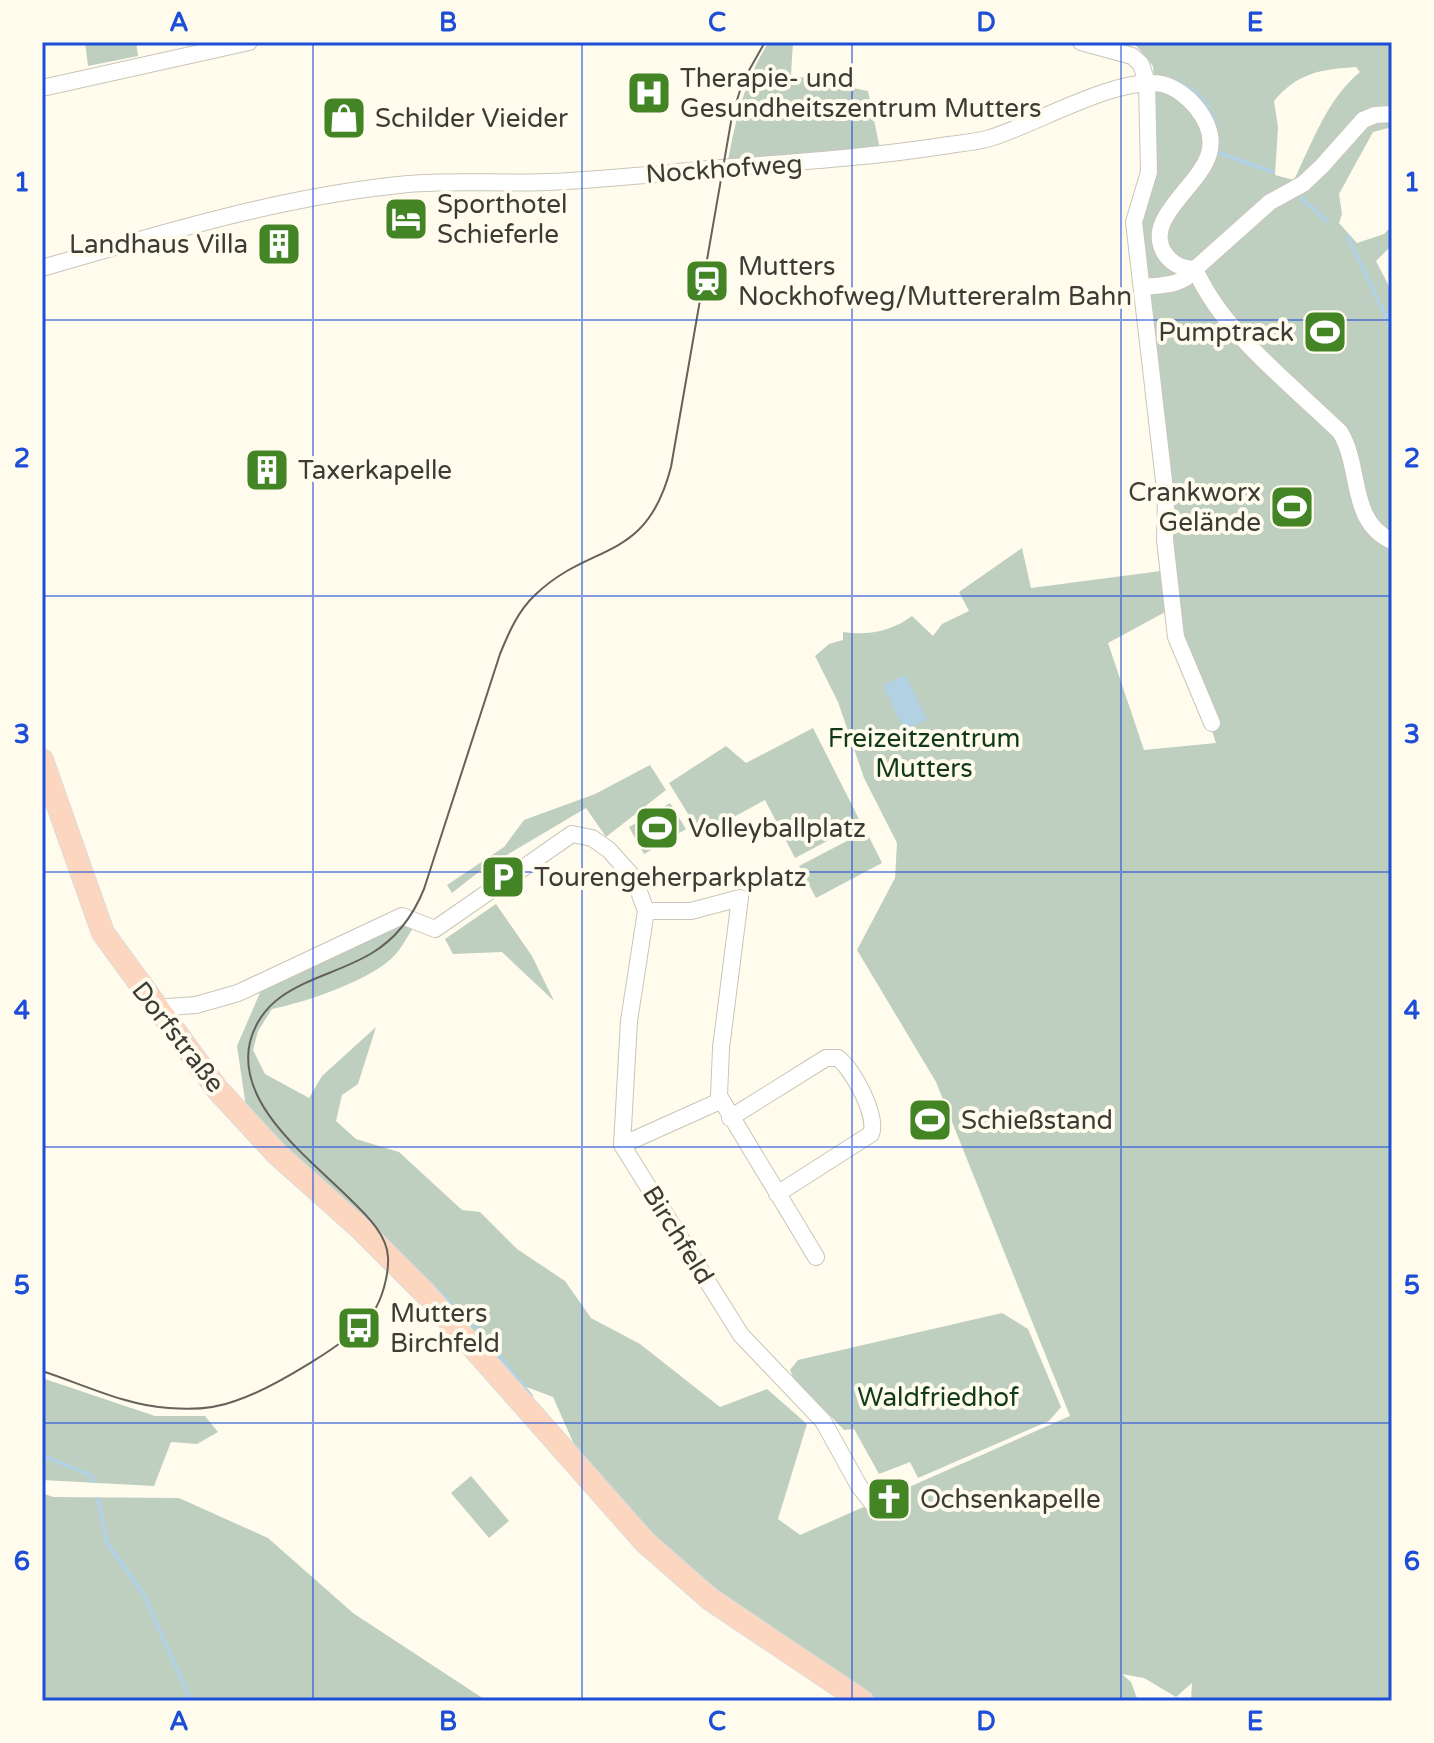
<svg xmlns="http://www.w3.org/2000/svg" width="1434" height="1743" font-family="'Varela Round',sans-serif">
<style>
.green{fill:#becfc0;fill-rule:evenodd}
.water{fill:#b2d1e2}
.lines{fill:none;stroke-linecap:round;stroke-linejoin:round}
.stream{stroke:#b2d1e2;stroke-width:4}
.minor-casing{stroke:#c9c5b8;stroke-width:18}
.major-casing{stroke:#dcdcdb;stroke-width:24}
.minor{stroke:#fff;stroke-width:16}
.major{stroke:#fdd6bf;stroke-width:22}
.tram{stroke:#64625b;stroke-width:2}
.grid{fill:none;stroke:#1d4ed8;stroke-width:2;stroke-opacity:0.55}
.labels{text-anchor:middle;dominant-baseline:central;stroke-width:8;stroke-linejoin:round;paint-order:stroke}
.poi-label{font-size:26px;fill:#3c3b35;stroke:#fffbed;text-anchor:start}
.street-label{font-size:26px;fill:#3c3b35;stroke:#fffbed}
.park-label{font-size:26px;fill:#11391a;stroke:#fffbed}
.neatline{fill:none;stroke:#1d4ed8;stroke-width:3}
.grid-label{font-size:26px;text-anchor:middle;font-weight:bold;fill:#1d4ed8}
</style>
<rect width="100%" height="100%" fill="#fffbed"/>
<path class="green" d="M85 42H136L138 56 88 66Z
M769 42H793L791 75 868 91 880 149 728 161C736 118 745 79 769 42Z
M1133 42H1392V127L1373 132 1339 194 1342 214 1339 223 1357 243 1384 234 1392 226V245L1376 261 1392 292V1701H1191L1192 1683 1176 1697 1144 1678 1122 1674 1131 1682 1138 1701H863L737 1608 673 1556 585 1469 553 1397 513 1382 247 1114 237 1046 262 988 394 923 413 928C407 937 402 947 395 955 372 980 306 1002 272 1009L258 1031 253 1050 265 1074 309 1098 322 1076 376 1027 358 1084 342 1095 336 1121 356 1139 399 1152 462 1210 480 1212 517 1249 565 1281 591 1318 640 1344 720 1407 767 1389 807 1424 778 1519 800 1535 1070 1416 936 1082 857 950 895 878 897 843 864 778 838 702 815 656 829 644 843 640V632C868 636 892 631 912 616L933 636 942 624 969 611 959 592 1022 548 1031 588 1161 571 1167 611 1108 643 1144 750 1216 743 1180 634 1146 300 1142 225 1154 175 1155 92 1153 66ZM1356 67 1360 72C1327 99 1312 143 1294 180L1275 175 1278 127 1274 101C1297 73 1322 69 1356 67Z
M813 728 861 823 795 858 765 800 701 835 669 783 726 746 746 763Z
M650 765 666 790 606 837 586 808 480 871 452 893 447 885 504 847 524 820 595 794Z
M670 803 686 829 644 854 629 827Z
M866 831 882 863 816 898 799 866Z
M496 904 532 956 554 1001 502 952 453 954 445 939Z
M1002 1313 1028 1329 1061 1407 1049 1421 918 1478 910 1462 879 1474 854 1429 844 1430 794 1379 790 1370 798 1360Z
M42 1378 155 1416H205L218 1432 197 1444 171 1442 154 1486 42 1480Z
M471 1476 509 1521 489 1538 451 1493Z
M42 1493 53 1497 179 1498 268 1538 353 1613 487 1701H42Z"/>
<path class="water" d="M906 675 927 720 904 730 883 685Z"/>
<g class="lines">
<path class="stream" d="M1174 80C1206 93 1220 118 1217 152L1272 172
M1301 198 1327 221
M1348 237 1392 329
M433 1286 477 1329 531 1396
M42 1455 90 1475 93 1481
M98 1499 107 1543 143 1593 191 1701
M868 1693 879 1701"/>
<g class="minor-casing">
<path id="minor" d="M1081 42 1132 56 1141 64 1147 83 1149 172 1134 222 1166 498 1165 540 1176 637 1212 723
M42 88 249 42
M42 268C163 233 282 196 408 184 454 180 501 184 547 182 605 180 663 173 721 168 797 162 873 157 949 145 963 143 977 142 990 138 1034 125 1119 75 1162 84 1175 87 1188 97 1196 107 1237 158 1181 183 1163 222 1152 246 1170 269 1195 269L1270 202 1303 184 1322 166 1363 120 1375 115 1392 114
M1195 269C1223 333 1291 384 1340 432 1362 467 1348 521 1392 541
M1143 287C1163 285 1183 286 1195 269
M646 911H691L740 898 721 1048 719 1096 816 1257
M154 1008 196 1005 238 993 402 916 435 929 572 834 592 838 609 850 634 878 646 911 629 1021 622 1145 741 1335 823 1421 859 1486 877 1509
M730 1118 826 1058H838C853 1070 878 1115 871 1134L777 1194
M622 1145 720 1101"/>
</g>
<g class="major-casing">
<path id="major" d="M42 760 103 933 217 1089 277 1154 360 1228 425 1293 645 1542 710 1599 862 1701"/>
</g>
<use href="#minor" class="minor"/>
<use href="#major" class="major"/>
<path class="tram" d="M42 1371C82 1384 127 1406 169 1408 192 1410 214 1409 235 1401 269 1390 352 1342 372 1314 382 1300 389 1275 388 1257 387 1235 367 1216 353 1202 313 1161 235 1106 250 1042 265 983 328 980 372 953 397 938 413 916 424 889L500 654C509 632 518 611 535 595 591 541 646 564 671 467L732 116 743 81 765 42"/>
</g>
<path class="grid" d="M313 42V1701M582 42V1701M852 42V1701M1121 42V1701M42 320H1392M42 596H1392M42 872H1392M42 1147H1392M42 1423H1392"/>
<defs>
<g id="hospital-square" transform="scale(2.3)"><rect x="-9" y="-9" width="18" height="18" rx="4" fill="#438425" stroke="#fffbed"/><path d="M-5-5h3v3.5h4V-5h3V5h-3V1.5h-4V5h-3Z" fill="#fff"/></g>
<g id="shop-square" transform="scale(2.3)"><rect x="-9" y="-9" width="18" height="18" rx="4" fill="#438425" stroke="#fffbed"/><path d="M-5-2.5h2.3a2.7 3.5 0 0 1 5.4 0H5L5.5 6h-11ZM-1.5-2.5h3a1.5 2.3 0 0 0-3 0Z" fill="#fff"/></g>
<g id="hotel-square" transform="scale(2.3)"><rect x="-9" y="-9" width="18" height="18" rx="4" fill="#438425" stroke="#fffbed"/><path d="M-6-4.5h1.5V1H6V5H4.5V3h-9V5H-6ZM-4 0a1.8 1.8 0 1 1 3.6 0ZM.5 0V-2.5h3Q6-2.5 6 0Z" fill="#fff"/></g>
<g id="building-square" transform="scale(2.3)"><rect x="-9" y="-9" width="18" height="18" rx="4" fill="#438425" stroke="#fffbed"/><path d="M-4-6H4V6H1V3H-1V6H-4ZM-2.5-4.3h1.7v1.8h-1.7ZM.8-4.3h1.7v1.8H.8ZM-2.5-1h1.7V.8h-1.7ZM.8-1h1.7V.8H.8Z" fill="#fff"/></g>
<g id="station-square" transform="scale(2.3)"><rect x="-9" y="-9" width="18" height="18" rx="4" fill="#438425" stroke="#fffbed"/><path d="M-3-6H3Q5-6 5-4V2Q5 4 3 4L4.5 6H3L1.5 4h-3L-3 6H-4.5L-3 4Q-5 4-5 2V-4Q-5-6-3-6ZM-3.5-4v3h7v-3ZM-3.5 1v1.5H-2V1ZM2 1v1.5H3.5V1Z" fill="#fff"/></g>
<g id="stadium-square" transform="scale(2.3)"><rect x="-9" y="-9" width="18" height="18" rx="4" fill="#438425" stroke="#fffbed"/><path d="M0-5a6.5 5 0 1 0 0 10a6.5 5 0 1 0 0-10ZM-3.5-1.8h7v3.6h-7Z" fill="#fff"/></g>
<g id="parking-square" transform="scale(2.3)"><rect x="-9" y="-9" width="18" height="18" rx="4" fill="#438425" stroke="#fffbed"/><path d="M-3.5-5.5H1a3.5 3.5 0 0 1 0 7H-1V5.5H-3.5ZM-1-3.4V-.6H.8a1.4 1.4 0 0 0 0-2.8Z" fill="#fff"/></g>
<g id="bus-square" transform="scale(2.3)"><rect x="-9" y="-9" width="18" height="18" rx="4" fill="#438425" stroke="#fffbed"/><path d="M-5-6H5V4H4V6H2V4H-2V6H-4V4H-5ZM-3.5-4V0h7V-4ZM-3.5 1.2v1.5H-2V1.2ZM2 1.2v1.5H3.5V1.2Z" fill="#fff"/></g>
<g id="church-square" transform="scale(2.3)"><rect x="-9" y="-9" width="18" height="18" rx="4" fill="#438425" stroke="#fffbed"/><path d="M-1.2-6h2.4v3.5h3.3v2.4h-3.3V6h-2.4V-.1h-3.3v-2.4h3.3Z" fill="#fff"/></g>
</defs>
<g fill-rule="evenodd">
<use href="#hospital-square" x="649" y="93"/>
<use href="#shop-square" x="344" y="118"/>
<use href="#hotel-square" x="406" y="219"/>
<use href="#building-square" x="279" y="244"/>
<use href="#station-square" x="707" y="281"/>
<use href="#stadium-square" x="1325" y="332"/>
<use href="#building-square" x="267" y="470"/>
<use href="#stadium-square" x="1292" y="507"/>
<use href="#stadium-square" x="657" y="828"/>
<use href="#parking-square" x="503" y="877"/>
<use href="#stadium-square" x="930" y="1120"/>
<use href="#bus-square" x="359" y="1328"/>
<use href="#church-square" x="889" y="1499"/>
</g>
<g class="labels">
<g class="poi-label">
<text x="680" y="78">Therapie- und<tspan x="680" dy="30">Gesundheitszentrum Mutters</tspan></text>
<text x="375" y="118">Schilder Vieider</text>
<text x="437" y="204">Sporthotel<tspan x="437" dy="30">Schieferle</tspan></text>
<text x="248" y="244" text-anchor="end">Landhaus Villa</text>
<text x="738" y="266">Mutters<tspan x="738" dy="30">Nockhofweg/Muttereralm Bahn</tspan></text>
<text x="1294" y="332" text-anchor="end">Pumptrack</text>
<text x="298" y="470">Taxerkapelle</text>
<text x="1261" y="492" text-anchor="end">Crankworx<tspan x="1261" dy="30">Gelände</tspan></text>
<text x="688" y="828">Volleyballplatz</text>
<text x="534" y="877">Tourengeherparkplatz</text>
<text x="961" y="1120">Schießstand</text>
<text x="390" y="1313">Mutters<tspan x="390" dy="30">Birchfeld</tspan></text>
<text x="920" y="1499">Ochsenkapelle</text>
</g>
<g class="street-label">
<text transform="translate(724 169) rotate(-4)">Nockhofweg</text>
<text transform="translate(178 1037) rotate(52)">Dorfstraße</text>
<text transform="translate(678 1235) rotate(58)">Birchfeld</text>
</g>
<g class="park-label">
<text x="924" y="738">Freizeitzentrum<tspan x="924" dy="30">Mutters</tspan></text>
<text x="938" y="1397">Waldfriedhof</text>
</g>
</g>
<rect width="1434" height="1743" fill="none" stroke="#fffbed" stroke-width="88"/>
<rect x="44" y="44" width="1346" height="1655" class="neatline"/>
<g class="grid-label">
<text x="179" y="31">A</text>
<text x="448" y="31">B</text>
<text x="717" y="31">C</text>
<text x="986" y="31">D</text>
<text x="1255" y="31">E</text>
<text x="22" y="191">1</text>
<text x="1412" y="191">1</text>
<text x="22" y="467">2</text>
<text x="1412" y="467">2</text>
<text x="22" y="743">3</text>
<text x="1412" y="743">3</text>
<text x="22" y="1019">4</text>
<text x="1412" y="1019">4</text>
<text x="22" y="1294">5</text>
<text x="1412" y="1294">5</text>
<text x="22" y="1570">6</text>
<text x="1412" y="1570">6</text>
<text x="179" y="1730">A</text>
<text x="448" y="1730">B</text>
<text x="717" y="1730">C</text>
<text x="986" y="1730">D</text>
<text x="1255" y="1730">E</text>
</g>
</svg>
